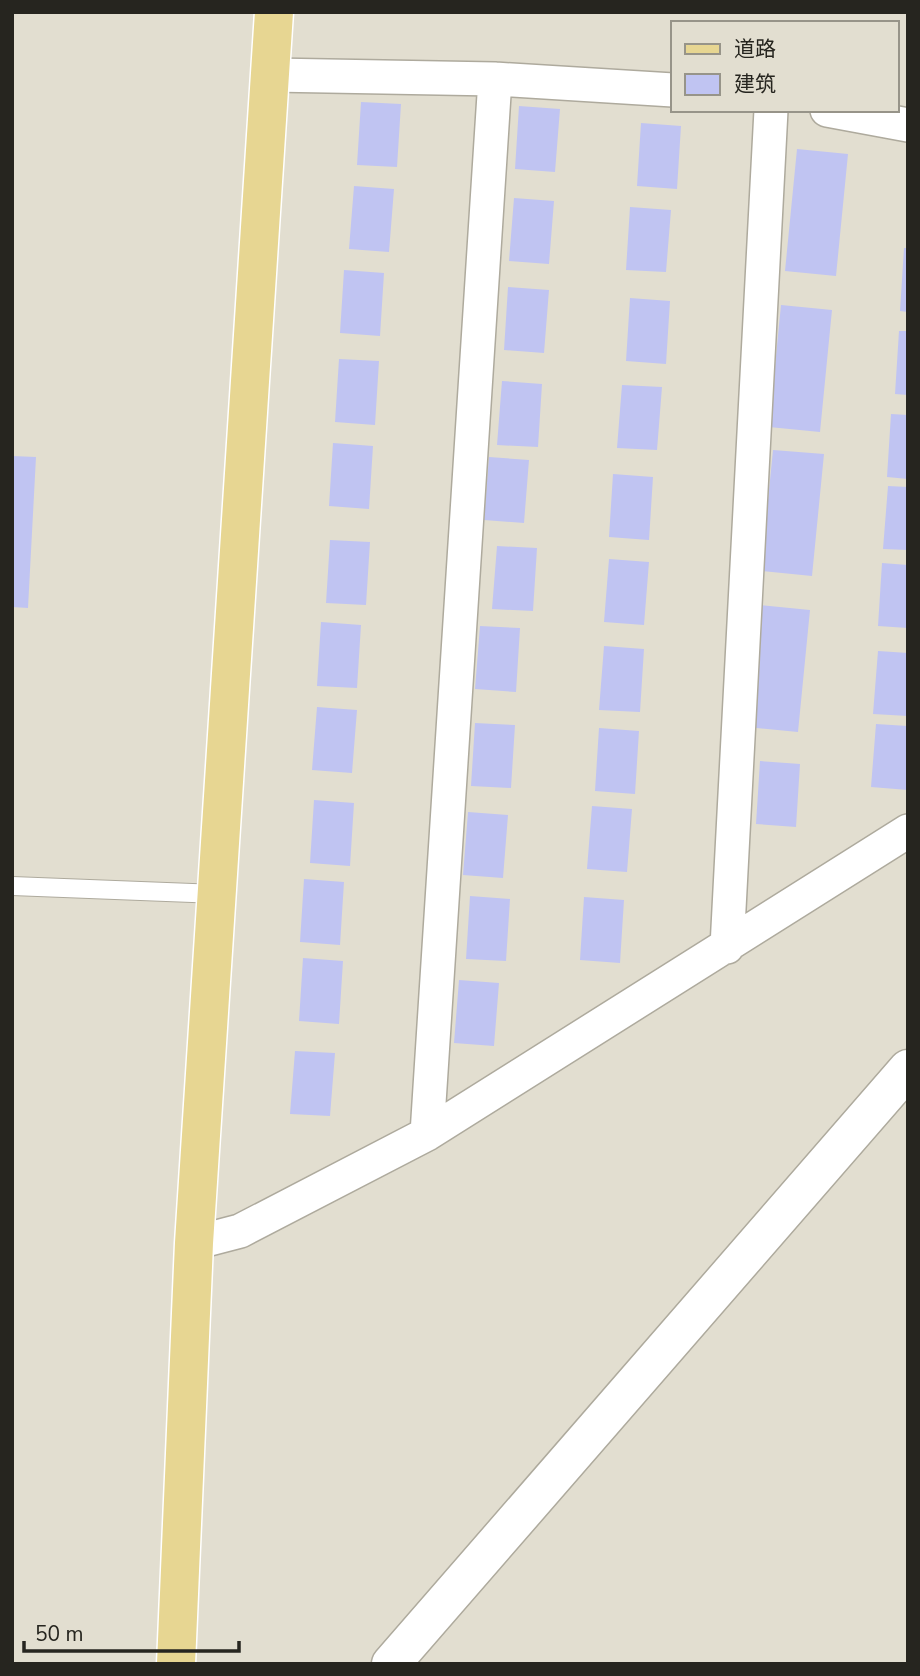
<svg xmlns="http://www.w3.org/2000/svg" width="920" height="1676" font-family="'Nunito Sans','Noto Sans SC',sans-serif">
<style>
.building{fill:#c0c4f2}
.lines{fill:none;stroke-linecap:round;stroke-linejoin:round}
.lane-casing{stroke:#aeaa9d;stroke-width:20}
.street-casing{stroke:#aeaa9d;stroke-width:36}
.secondary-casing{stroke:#aeaa9d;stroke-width:41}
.primary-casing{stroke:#fff;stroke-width:41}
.lane{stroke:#fff;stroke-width:18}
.street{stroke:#fff;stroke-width:33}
.secondary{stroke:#fff;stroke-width:38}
.primary{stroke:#e7d692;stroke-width:38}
</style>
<rect width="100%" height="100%" fill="#e2ded0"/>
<path class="building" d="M361 102 401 104 397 167 357 165Z
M519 106 560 109 555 172 515 169Z
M641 123 681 126 677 189 637 186Z
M797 149 848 154 836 276 785 271Z
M354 186 394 189 389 252 349 249Z
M514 198 554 201 549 264 509 261Z
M630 207 671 210 666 272 626 270Z
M904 248H908V312L900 311Z
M344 270 384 273 380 336 340 333Z
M508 287 549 290 544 353 504 350Z
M630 298 670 301 666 364 626 361Z
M781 305 832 310 820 432 769 427Z
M899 331H908V395L895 394Z
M339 359 379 361 375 425 335 422Z
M502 381 542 384 538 447 497 445Z
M622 385 662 387 657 450 617 448Z
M891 414 908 415V479L887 477Z
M333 443 373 446 369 509 329 506Z
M773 450 824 454 812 576 761 571Z
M12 456 36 457 28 608 12 607Z
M489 457 529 460 524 523 484 520Z
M613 474 653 477 649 540 609 537Z
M888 486 908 487V550L883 549Z
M330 540 370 542 366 605 326 603Z
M497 546 537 548 533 611 492 609Z
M609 559 649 562 644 625 604 622Z
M882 563 908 565V628L878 626Z
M759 605 810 610 798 732 747 727Z
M321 622 361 625 357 688 317 686Z
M480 626 520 628 516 692 475 689Z
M604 646 644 649 640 712 599 710Z
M878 651 908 653V716L873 714Z
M317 707 357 710 352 773 312 770Z
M475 723 515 725 511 788 471 786Z
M876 724 908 726V790L871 787Z
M599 728 639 731 635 794 595 791Z
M760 761 800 764 796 827 756 824Z
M314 800 354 803 350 866 310 863Z
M592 806 632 809 627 872 587 869Z
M468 812 508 815 503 878 463 875Z
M304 879 344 882 340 945 300 942Z
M470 896 510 899 506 961 466 959Z
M584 897 624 900 620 963 580 960Z
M303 958 343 961 339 1024 299 1021Z
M459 980 499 983 494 1046 454 1043Z
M295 1051 335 1053 330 1116 290 1114Z"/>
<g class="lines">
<g class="lane-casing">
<path id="lane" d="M12 886 218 894"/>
</g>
<g class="street-casing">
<path id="street" d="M272 75 495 79 673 90
M827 110 908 125
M727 947 771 110
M427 1134 495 79
M194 1243 240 1231 427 1134 908 831"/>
</g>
<g class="secondary-casing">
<path id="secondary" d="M391 1664 908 1069"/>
</g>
<g class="primary-casing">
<path id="primary" d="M176 1664 194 1243 274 12"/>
</g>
<use href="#lane" class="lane"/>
<use href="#street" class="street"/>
<use href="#secondary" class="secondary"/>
<use href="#primary" class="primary"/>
</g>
<rect width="920" height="1676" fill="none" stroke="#26251f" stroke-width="28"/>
<rect x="671" y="21" width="228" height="91" fill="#e2ded0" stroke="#979489" stroke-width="2"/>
<rect x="685" y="44" width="35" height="10" fill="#e7d692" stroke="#979489" stroke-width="2"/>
<text x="734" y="56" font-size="21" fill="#26251f">道路</text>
<rect x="685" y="74" width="35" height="21" fill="#c0c4f2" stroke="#979489" stroke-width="2"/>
<text x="734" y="91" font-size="21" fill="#26251f">建筑</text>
<path d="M24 1641v10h215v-10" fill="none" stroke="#26251f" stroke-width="3.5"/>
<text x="35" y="1641" font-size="21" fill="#26251f" stroke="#e2ded0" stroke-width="5" paint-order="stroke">50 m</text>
</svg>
